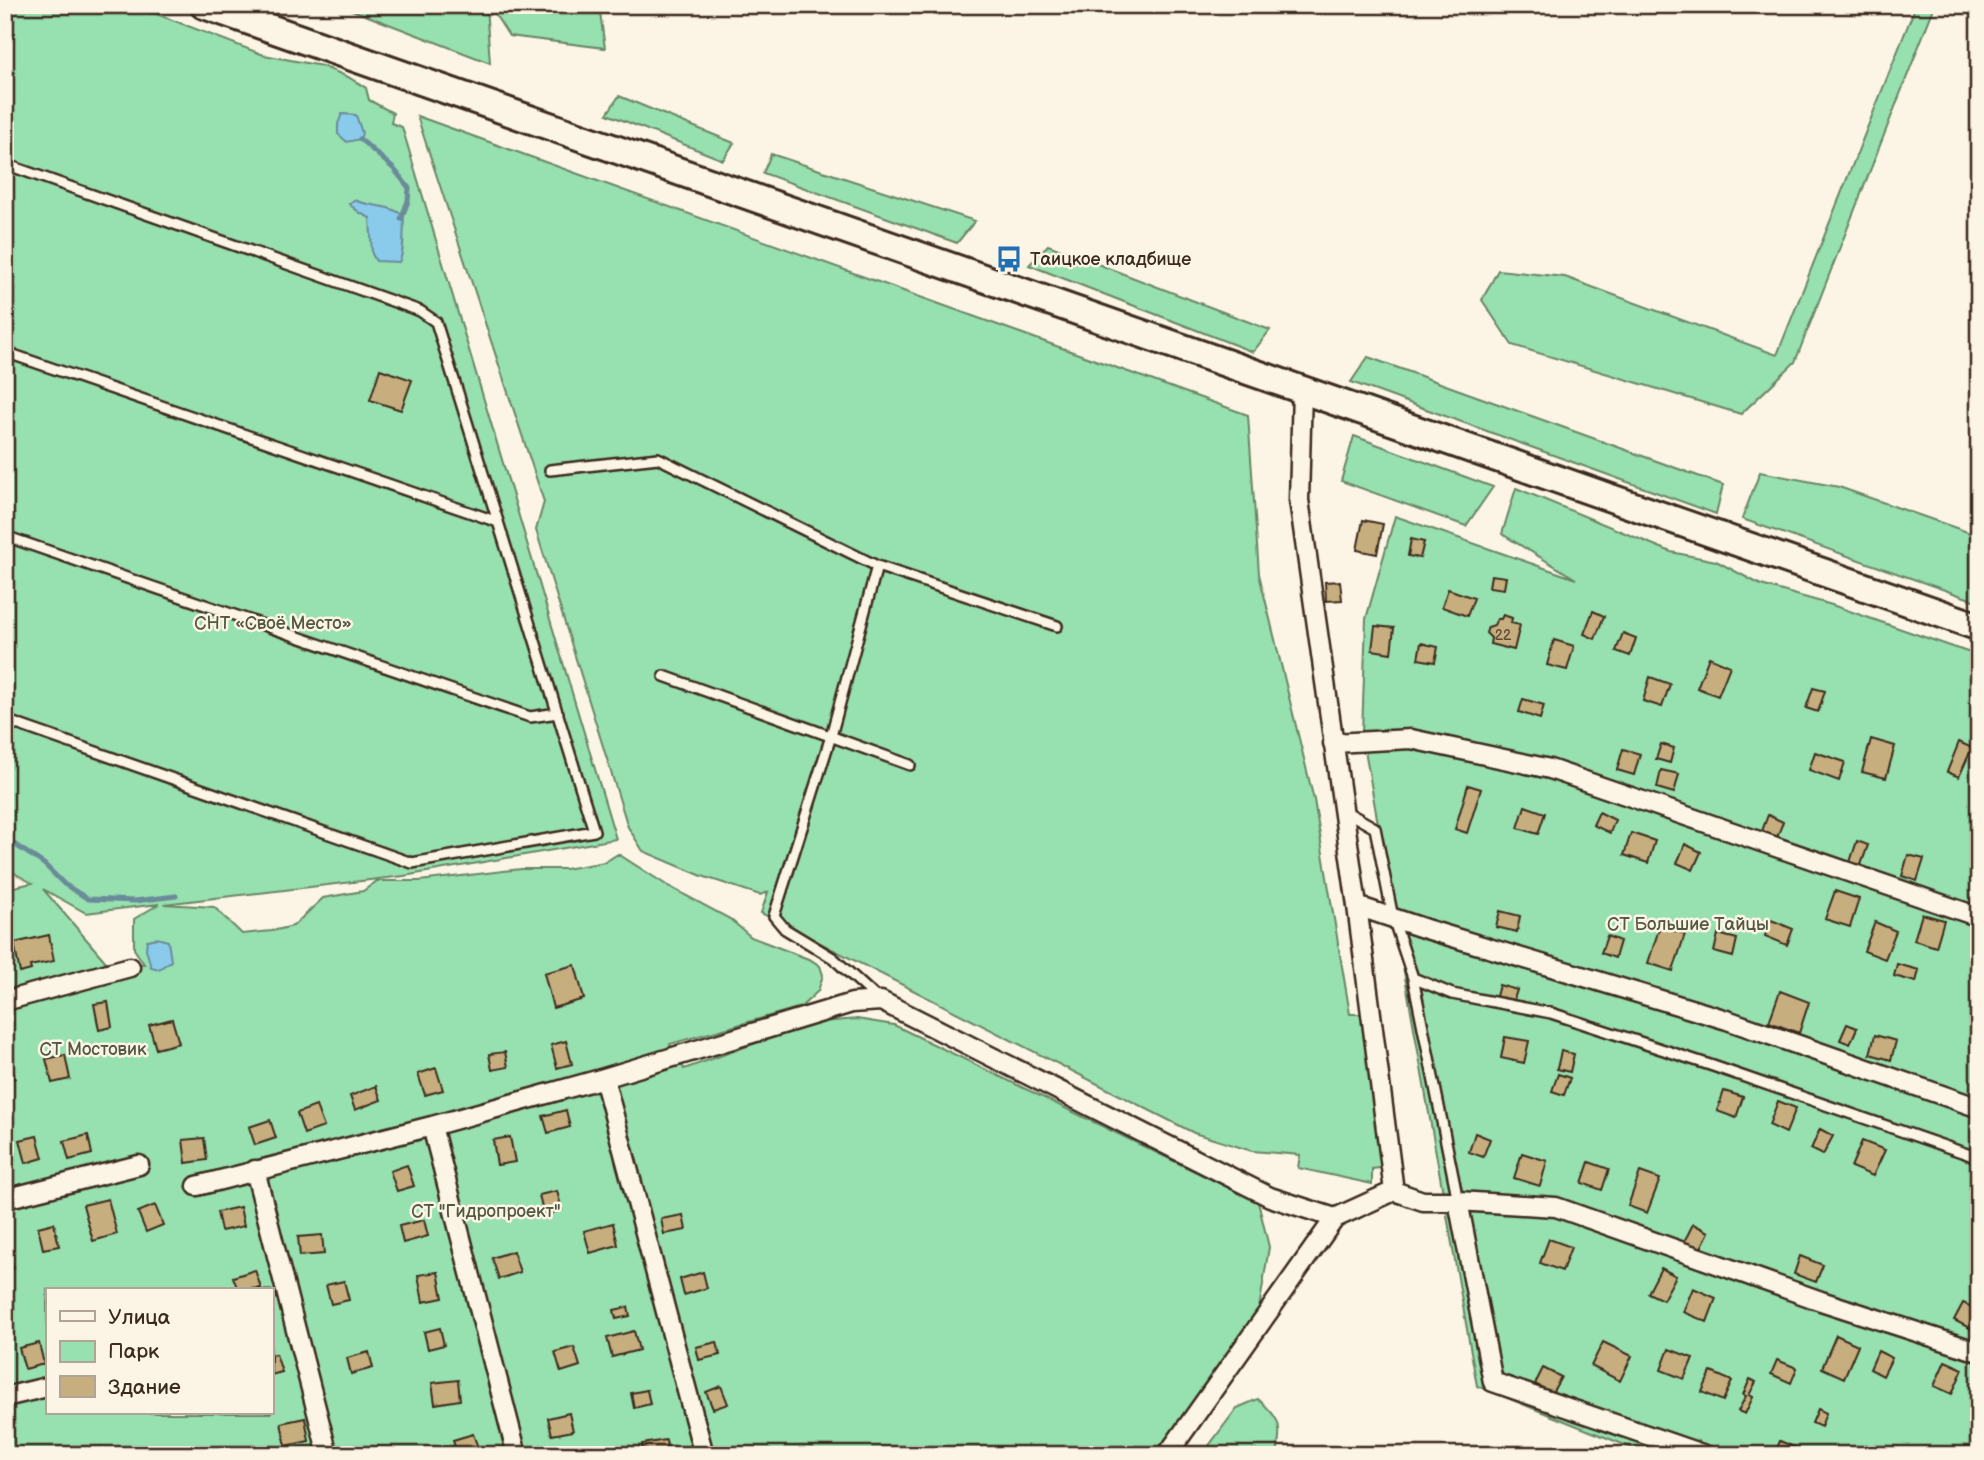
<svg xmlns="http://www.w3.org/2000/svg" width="1984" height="1460" font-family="'Balsamiq Sans',sans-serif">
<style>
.green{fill:#97e0af;stroke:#698566;stroke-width:2;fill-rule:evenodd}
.water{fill:#8acbeb;stroke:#6a8b99;stroke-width:2}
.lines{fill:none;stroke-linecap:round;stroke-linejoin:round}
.stream{stroke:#6a8b99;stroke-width:5}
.building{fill:#c7ae7e;stroke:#3b2a1e;stroke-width:2}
.service-casing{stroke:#3b2a1e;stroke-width:14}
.minor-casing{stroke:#3b2a1e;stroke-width:23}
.secondary-casing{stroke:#3b2a1e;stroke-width:32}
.service{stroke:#fcf5e5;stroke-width:9}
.minor{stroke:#fcf5e5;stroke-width:18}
.secondary{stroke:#fcf5e5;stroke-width:26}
.labels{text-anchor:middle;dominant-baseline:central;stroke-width:5;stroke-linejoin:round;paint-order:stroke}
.number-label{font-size:14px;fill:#5e4b36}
.poi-label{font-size:18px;fill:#3b2a1e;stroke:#fcf5e5;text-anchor:start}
.park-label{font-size:18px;fill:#525842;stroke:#fcf5e5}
</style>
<rect width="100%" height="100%" fill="#fcf5e5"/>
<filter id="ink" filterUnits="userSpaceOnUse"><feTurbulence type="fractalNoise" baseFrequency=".0143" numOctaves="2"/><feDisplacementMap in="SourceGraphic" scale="14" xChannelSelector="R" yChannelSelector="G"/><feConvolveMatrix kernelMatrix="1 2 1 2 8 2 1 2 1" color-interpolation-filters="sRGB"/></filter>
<g filter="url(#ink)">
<path class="green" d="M5 5H133L264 55 322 66 348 77 366 88 369 100 393 113 391 123 402 127 616 839 404 876 164 904 214 907 242 934 272 931 293 926 323 898 363 891 377 881H419L521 869H565L605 862 618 854 668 886 730 919 751 937 811 960 820 966 823 975 818 991 801 1007 670 1044 684 1069 811 1023 857 1019 894 1025 1258 1202 1269 1247 1259 1309 1159 1455H5V889L32 883 5 868ZM43 889 86 913 159 904 134 919V949L144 964 106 962ZM47 1290H271V1413H47Z
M339 5H486L490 63Z
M489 5H599L605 48 509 36Z
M1916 5H1935L1795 362 1741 414 1512 345 1482 300 1498 270 1565 277 1777 355Z
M619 96 734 143 723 160 607 114Z
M417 116 1248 415 1259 574 1314 800 1350 1014H1363L1389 1167 1372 1169V1184L1298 1168 1300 1155 1252 1151 1194 1133 761 913 768 892 760 895 702 876 643 851 628 827 536 530 544 502Z
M771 154 975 221 957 243 763 173Z
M1048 245 1270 330 1253 352 1029 265Z
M1368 357 1723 485 1716 514 1351 382Z
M1354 436 1493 487 1466 526 1341 481Z
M1760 472 1839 487 1979 536V602L1742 519Z
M1516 488 1671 552 1716 561 1761 585 1832 605 1979 656V1455H1650L1477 1386 1362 733 1366 619 1395 516 1576 579 1502 534Z
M1258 1399C1282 1420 1281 1424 1277 1455H1202L1237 1408Z"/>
<path class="water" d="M342 114 356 115 362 133 360 139 347 142 338 134V124Z
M354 200C371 207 389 204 404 216 403 229 405 252 399 262L376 261 372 254 370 218 360 213 349 204Z
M157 938 168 941 171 961 159 969 151 967 146 949 147 940Z"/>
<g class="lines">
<path class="stream" d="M360 139 394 169 409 188 408 201 401 219
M5 838 44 864 64 884 88 899 135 901 176 896"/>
</g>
<path class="building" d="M380 369 412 380 401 410 370 400Z
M1363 520 1383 524 1377 554 1357 550Z
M1411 539 1424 542 1420 558 1408 556Z
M1491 575 1506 577 1504 589 1489 587Z
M1340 581 1342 600 1326 601 1325 582Z
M1448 589 1474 598 1467 616 1442 607Z
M1593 611 1604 616 1595 639 1584 634Z
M1503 615 1512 618 1511 623 1520 625 1514 650 1490 644 1491 638 1486 633 1488 627 1494 625 1497 619H1501Z
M1375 626 1394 628 1391 653 1372 650Z
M1623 633 1636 638 1630 656 1616 651Z
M1554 640 1574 646 1567 670 1547 665Z
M1421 643 1438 647 1435 662 1418 659Z
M1709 657 1730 666 1718 696 1697 688Z
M1650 677 1670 684 1662 707 1643 701Z
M1813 688 1825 691 1818 712 1806 708Z
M1523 699 1544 705 1540 719 1519 712Z
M1871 739 1895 746 1886 778 1862 772Z
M1959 742 1972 748 1959 777 1947 772Z
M1661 744 1674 748 1670 763 1656 759Z
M1623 749 1640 754 1634 775 1617 770Z
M1815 752 1845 762 1839 781 1809 770Z
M1661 770 1679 774 1674 793 1657 788Z
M1468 785 1481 789 1467 833 1455 829Z
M1525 806 1545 813 1538 834 1518 828Z
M1599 812 1615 820 1610 833 1593 825Z
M1768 815 1783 822 1777 837 1762 831Z
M1631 833 1655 841 1648 863 1624 855Z
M1857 841 1868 845 1861 865 1850 862Z
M1685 844 1701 852 1693 870 1677 863Z
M1908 855 1924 859 1917 881 1902 876Z
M1835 891 1859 899 1850 927 1825 919Z
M1500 911 1520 916 1517 932 1496 927Z
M1922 914 1944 920 1936 947 1914 940Z
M1771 920 1793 929 1787 945 1765 936Z
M1875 922 1896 931 1885 959 1864 951Z
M1660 926 1685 934 1673 971 1648 963Z
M1718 934 1737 939 1733 957 1714 952Z
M49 935 54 961 30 966 31 970 20 973 14 943Z
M1607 936 1620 941 1615 958 1601 953Z
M1897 964 1919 970 1916 982 1894 976Z
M575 965 584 999 553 1008 544 973Z
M1499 985 1517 990 1512 1005 1495 1000Z
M1780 991 1809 1002 1799 1033 1769 1022Z
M108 1002 112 1027 99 1030 94 1004Z
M172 1019 179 1043 156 1049 149 1025Z
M1847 1024 1857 1028 1850 1044 1840 1040Z
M1875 1035 1896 1041 1891 1060 1870 1054Z
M1505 1037 1529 1041 1524 1063 1501 1058Z
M566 1041 572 1064 557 1068 551 1045Z
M1561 1051 1574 1054 1570 1072 1557 1069Z
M505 1052 508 1067 492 1070 489 1054Z
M65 1055 70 1079 52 1083 46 1059Z
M10 1062 15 1078 5 1081V1064Z
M436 1068 443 1090 425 1095 418 1074Z
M1558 1074 1570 1078 1564 1095 1552 1091Z
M376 1086 381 1100 355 1110 350 1096Z
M1724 1091 1743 1097 1736 1118 1717 1111Z
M1778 1101 1796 1108 1786 1133 1769 1125Z
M316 1106 324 1127 304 1134 297 1113Z
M566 1110 570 1127 548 1133 543 1116Z
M270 1120 276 1138 255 1145 249 1127Z
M1820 1129 1833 1136 1823 1155 1811 1149Z
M1475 1133 1490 1139 1483 1157 1469 1152Z
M88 1135 92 1154 69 1160 64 1141Z
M37 1136 43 1158 26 1163 20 1140Z
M510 1137 515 1162 497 1165 493 1140Z
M204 1138 207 1160 186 1163 183 1140Z
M1862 1141 1885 1150 1873 1176 1851 1167Z
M1522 1153 1547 1161 1540 1186 1514 1178Z
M1589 1162 1609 1169 1602 1190 1582 1183Z
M407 1165 414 1186 397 1191 390 1171Z
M1640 1172 1660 1179 1647 1213 1628 1206Z
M557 1191 562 1210 544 1215 539 1195Z
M108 1199 117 1234 93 1241 83 1205Z
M155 1205 163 1225 146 1232 138 1212Z
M240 1207 244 1226 221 1231 217 1212Z
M683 1215 686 1230 664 1234 661 1219Z
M424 1220 428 1236 403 1243 399 1226Z
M54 1223 59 1246 43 1249 38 1227Z
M613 1223 618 1245 590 1253 584 1231Z
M1693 1224 1709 1232 1700 1250 1684 1242Z
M322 1235 324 1254 300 1256 298 1237Z
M1549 1239 1571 1247 1562 1271 1540 1263Z
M5 1247 14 1268 5 1271Z
M513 1251 520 1272 499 1279 492 1258Z
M1800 1256 1823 1265 1816 1282 1794 1274Z
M1661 1268 1676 1276 1663 1300 1648 1293Z
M255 1270 261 1288 238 1290 233 1277Z
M438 1272 443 1298 423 1302 418 1275Z
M703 1272 707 1288 684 1295 680 1279Z
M344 1281 349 1300 331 1304 326 1285Z
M1693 1288 1716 1298 1707 1322 1683 1312Z
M1963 1303 1979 1310V1324L1975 1331 1954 1320Z
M628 1307 630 1316 616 1319 614 1310Z
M440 1328 444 1345 428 1349 424 1332Z
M634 1331 639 1350 612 1357 607 1338Z
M1836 1335 1858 1345 1844 1378 1822 1368Z
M717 1342 720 1355 699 1360 696 1347Z
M1603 1342 1632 1356 1620 1381 1591 1366Z
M39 1343 44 1364 25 1369 19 1348Z
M574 1347 580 1366 561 1372 555 1352Z
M1669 1349 1693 1358 1684 1379 1661 1370Z
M1878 1351 1892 1358 1883 1376 1870 1369Z
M369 1352 373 1368 351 1374 347 1358Z
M276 1354 282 1372 271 1375V1355Z
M1777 1360 1797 1368 1791 1383 1771 1374Z
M1945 1361 1963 1369 1952 1394 1934 1386Z
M1543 1368 1561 1377 1552 1393 1535 1384Z
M1711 1372 1732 1381 1723 1401 1702 1392Z
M1750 1379 1756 1382 1749 1395 1753 1397 1745 1414 1738 1411 1746 1396 1743 1395Z
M458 1380 460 1400 435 1404 432 1383Z
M721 1386 728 1404 713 1409 706 1392Z
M647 1390 650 1404 634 1408 631 1393Z
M1818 1409 1826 1413 1821 1427 1812 1423Z
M569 1413 573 1431 552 1435 548 1418Z
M305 1418 309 1441 286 1446 281 1423Z
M473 1434 480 1453 457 1455 453 1440Z
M666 1440 668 1454 643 1455 642 1444Z
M1780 1441 1799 1449 1797 1455H1774Z"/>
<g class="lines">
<g class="service-casing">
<path id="service" d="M5 164 420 311 436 322 594 831 412 863 5 720
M5 352 498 522
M550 470 658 458 877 566 831 736 774 916 785 929 833 958 879 1000
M5 536 530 717 558 713
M877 566 1057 626
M664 676 910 765
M1345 811 1375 828 1393 918 1413 978 1458 1201
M1413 978 1452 994 1551 1013 1713 1066 1979 1158"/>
</g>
<g class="minor-casing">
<path id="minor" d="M1302 390 1299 500 1357 906 1394 1191
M1333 743 1411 739 1550 769 1979 917
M1357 906 1426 929 1727 1020 1979 1108
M5 1001 130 967
M604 1078 704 1455
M432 1126 517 1455
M255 1170 328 1455
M197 1186 432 1126 604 1078 852 1003 881 1001 1270 1197 1335 1218 1394 1191 1423 1201H1458L1493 1382 1705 1455
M5 1199 139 1165
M1458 1201 1556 1207 1821 1301 1979 1352
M5 1397 47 1387
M1167 1455 1335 1218"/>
</g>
<g class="secondary-casing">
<path id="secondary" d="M204 5 1979 627"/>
</g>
<use href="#service" class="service"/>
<use href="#minor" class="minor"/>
<use href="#secondary" class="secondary"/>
</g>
</g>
<defs>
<g id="bus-bare" transform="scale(2.1)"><path d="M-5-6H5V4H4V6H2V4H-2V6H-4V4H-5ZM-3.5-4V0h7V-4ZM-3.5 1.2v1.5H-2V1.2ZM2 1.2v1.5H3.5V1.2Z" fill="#1f6fb2" stroke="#fcf5e5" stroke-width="2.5" paint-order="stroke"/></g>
</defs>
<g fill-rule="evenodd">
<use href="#bus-bare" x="1009" y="259"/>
</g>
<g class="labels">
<g class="number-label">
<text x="1503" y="635">22</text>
</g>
<g class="poi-label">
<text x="1030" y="259">Таицкое кладбище</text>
</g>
<g class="park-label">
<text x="273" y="623">СНТ «Своё Место»</text>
<text x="1688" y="924">СТ Большие Тайцы</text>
<text x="93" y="1049">СТ Мостовик</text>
<text x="486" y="1211">СТ "Гидропроект"</text>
</g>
</g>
<rect width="1984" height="1460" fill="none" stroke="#fcf5e5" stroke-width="28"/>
<rect x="14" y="14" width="1956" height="1432" fill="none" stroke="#3b2a1e" stroke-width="2.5" filter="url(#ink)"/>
<rect x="46" y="1288" width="228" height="126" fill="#fcf5e5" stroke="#afa495" stroke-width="2"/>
<rect x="60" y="1311" width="35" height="10" fill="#fcf5e5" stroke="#afa495" stroke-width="2"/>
<text x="108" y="1324" font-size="21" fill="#3b2a1e">Улица</text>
<rect x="60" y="1341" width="35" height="21" fill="#97e0af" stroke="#afa495" stroke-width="2"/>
<text x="108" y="1358" font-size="21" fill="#3b2a1e">Парк</text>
<rect x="60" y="1376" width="35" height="21" fill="#c7ae7e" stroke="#afa495" stroke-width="2"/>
<text x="108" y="1394" font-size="21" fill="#3b2a1e">Здание</text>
</svg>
